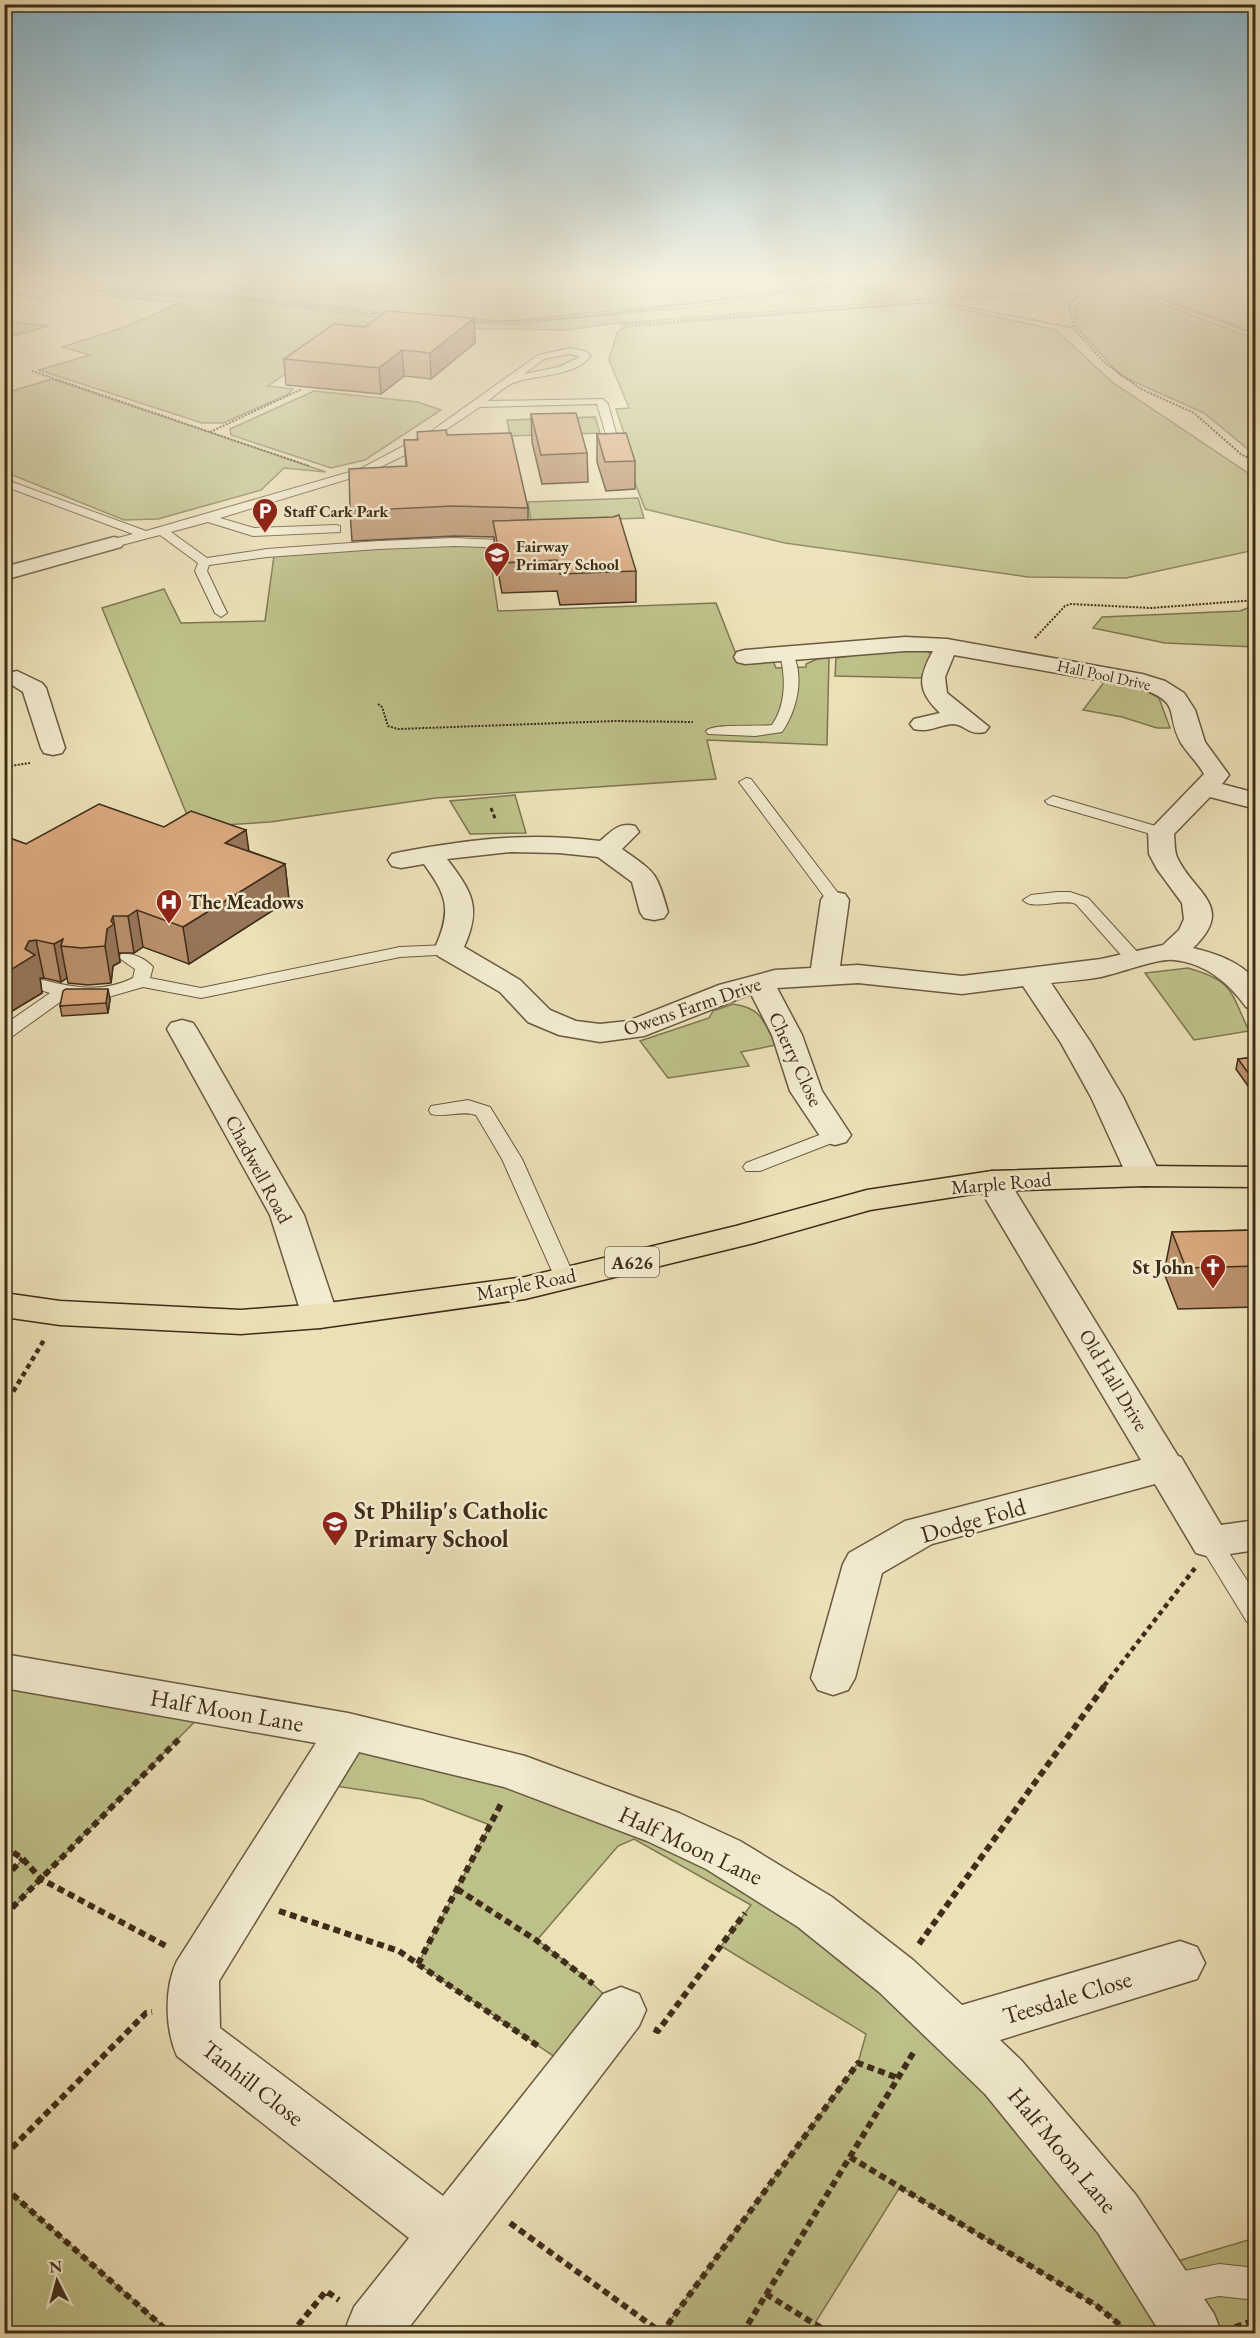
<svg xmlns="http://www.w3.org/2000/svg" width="1260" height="2338" font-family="'EB Garamond',serif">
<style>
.green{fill:#bec089;stroke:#7e7651;stroke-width:1.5}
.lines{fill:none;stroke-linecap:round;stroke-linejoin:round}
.lane-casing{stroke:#6a5940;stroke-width:2}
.street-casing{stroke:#6a5940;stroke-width:3}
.primary-casing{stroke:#3f2c19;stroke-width:3}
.path-far3{stroke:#3f2c19;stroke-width:2;stroke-dasharray:2 1.5;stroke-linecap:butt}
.path-far2{stroke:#3f2c19;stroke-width:3;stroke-dasharray:4 3;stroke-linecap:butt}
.path-far1{stroke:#3f2c19;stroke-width:4.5;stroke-dasharray:5 4;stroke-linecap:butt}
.path{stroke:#3f2c19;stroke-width:6;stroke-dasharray:7 4.5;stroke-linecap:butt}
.lane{fill:#f2ebd0;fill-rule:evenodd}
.street{fill:#f2ebd0;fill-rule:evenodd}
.primary{fill:#ebe0b6;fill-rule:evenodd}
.wall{fill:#ba906c;stroke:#3f2c19;stroke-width:1.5}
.shaded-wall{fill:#977558;stroke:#3f2c19;stroke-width:1.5}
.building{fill:#d8a77d;stroke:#3f2c19;stroke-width:1.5}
.labels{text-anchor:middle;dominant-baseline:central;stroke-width:5;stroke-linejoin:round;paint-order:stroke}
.far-poi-label{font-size:16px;font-weight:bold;fill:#3f2c19;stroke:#f2ebd0;text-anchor:start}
.far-street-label{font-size:16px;fill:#3f2c19;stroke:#f2ebd0}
.shield{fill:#f2ebd0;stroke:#756550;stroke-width:1.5}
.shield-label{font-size:18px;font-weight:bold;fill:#3f2c19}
.poi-label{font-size:20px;font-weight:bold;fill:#3f2c19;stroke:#f2ebd0;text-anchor:start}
.street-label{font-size:20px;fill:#3f2c19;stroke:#f2ebd0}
.near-poi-label{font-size:24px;font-weight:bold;fill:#3f2c19;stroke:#f2ebd0;text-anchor:start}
.near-street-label{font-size:24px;fill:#3f2c19;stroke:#f2ebd0}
</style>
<rect width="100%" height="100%" fill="#ebe0b6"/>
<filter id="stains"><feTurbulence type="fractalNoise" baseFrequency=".00333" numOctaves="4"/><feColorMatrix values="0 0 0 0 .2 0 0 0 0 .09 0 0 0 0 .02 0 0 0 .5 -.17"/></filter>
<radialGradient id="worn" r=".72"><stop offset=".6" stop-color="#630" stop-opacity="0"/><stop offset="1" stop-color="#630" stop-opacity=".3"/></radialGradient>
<path class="green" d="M19 283H58L99 291 258 302 393 319 512 324 692 307 812 289 882 283H1094L1075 288 608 324 567 330 398 327 325 347 268 386 293 389 287 395 223 423H202L39 370 90 355 62 347 125 327 180 303 56 291Z
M87 283H835L683 304 507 321 402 315 268 299 107 288Z
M1111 283H1132L1142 296 1255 339V455L1204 413 1121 376 1076 327 1074 308 1090 291Z
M1145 283H1255V333L1153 295Z
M925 303 939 304 1056 330 1112 382 1251 475 1255 481V550L1126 578 1028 577 785 543 645 509 623 451 626 439 616 409 629 408 609 360 617 333 624 327Z
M5 321 49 326 5 338Z
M52 379 326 472 284 468 261 490 158 519 124 520 5 472V393Z
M314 391 418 402 441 410 365 460 331 468 231 435 230 429Z
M595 417 600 433 510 436 507 420Z
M638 498 644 518 531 522 528 502Z
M480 545 489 550 498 611 716 603 739 662 773 661 776 668 806 667V664L817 659 829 658 827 745 707 740 716 779 436 798 270 822 192 827 102 608 164 589 181 623 265 621 274 556 382 547Z
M1255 605V647L1165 643 1093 628 1102 617 1240 611Z
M922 649 932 654 921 678 835 676 836 658 891 650Z
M1105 681 1140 687 1159 698 1170 728H1157L1122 717 1083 710Z
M515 795 526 833 470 834 450 801Z
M1188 968C1234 981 1230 991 1249 1031L1194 1040 1145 973Z
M733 1004C762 1008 763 1021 776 1045L741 1052 749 1066 668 1078 640 1041 709 1018 713 1011Z
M5 1671 210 1706 5 1916V1878L23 1859 5 1846Z
M348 1731 663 1827 896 1976 1194 2333H1131L1097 2306 900 2187 815 2323 831 2333H661L858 2063 866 2034 721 1946 751 1905 634 1839 618 1846 537 1940 584 1976 621 2010 574 2070 418 1964 490 1825 422 1799 315 1783Z
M4 2188H5L171 2333H5Z
M1255 2238V2333H1218L1171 2263Z"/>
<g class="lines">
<g class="lane-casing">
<path id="lane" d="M570 348 585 351 591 356C573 377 540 374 516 382 506 385 496 395 488 401L603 399 608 404 620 448 619 450H611L610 448 597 404 480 407 415 450 368 473 220 518 254 528 336 525 340 526V532L253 536 208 522 171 532 207 558 267 549 379 541 454 538 524 541V547L520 548 454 546 379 549 267 557 209 565 207 571 227 613 221 617 215 613 195 571 198 563 160 535 114 547 110 546V540L133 534 4 486V479L146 531 360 469 430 432 538 355ZM570 354 580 357 558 367 524 374 544 359Z
M787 651 792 652C805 677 797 710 782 732L755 736 708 734 706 731C713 723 758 727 772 725 786 705 786 678 780 655Z
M746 778 751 779 841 897 843 900 841 903H829L739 782Z
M1053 796 1166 829 1169 832 1161 837 1048 804 1045 801Z
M1057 892H1070L1088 898 1141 956 1143 960 1141 964H1129L1076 904C1061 898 1033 911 1023 900L1031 895Z
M448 945 454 946 456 950 454 954 400 957 201 998 143 987 105 998 67 997 10 1038 4 1039V1025L50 993 37 989 34 985 37 981 43 980C75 988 102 993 133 978L135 969 119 958 121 954C132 952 146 959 153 967L150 978 201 988 400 947Z
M468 1100 490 1107 522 1159 575 1278 572 1283 565 1285 558 1283 555 1278 502 1159 476 1115C461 1110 446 1118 431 1114L429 1110 431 1106Z
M835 1129 842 1131 845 1135 842 1139 760 1171H746L743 1167 746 1163Z
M1210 1533 1218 1536 1256 1594V1624L1247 1622 1198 1542 1202 1536Z
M1219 2264 1256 2268V2300L1219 2296 1169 2306 1157 2302 1153 2290 1157 2278 1169 2274Z"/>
</g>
<g class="street-casing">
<path id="street" d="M4 283 40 288 48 293 40 298 4 290Z
M114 537 121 539 124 543 121 547 4 580V567Z
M905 637 947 639 1142 674 1165 681 1184 693 1195 710 1205 742 1229 775 1222 784 1256 793V809L1210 797 1174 834C1175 841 1174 850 1177 857 1193 893 1237 906 1193 948 1217 954 1238 961 1256 980V1010L1246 1007C1229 983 1205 963 1174 960 1158 958 1120 973 1101 977 1085 980 1067 981 1051 983L1091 1043 1123 1097 1161 1176 1156 1183 1144 1186 1132 1183 1127 1176 1091 1097 1061 1043 1023 986 962 994 858 983 777 988 802 1035 822 1091 851 1135 846 1142 835 1145 824 1142 790 1091 772 1035 751 994 644 1036 600 1042 559 1035 528 1022 500 992 438 956 434 950C452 911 448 897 424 864L401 868 392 866 388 860 392 854 401 852C470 839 530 832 600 841 612 831 619 822 635 826L639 832 622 849C657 874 656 871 668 912L664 918 654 920 644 918 640 912 632 882 598 857 559 853 511 852 447 859C472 892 482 907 464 947L520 980 550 1010 576 1021 600 1024 628 1021 719 985 775 970 811 968 821 900 825 894 835 892 845 894 849 900 840 966 858 965 962 976 1101 959 1163 945 1179 930 1184 919 1182 903 1157 869 1149 854 1148 832 1204 774C1198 763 1188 754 1181 743 1164 711 1184 703 1137 687L954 655 945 677 947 693 989 727 985 732C968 736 965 724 953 724 939 725 928 733 914 729L910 724 914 719 940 713C917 691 918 678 933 651H905L745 664 737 662 734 657 737 652 745 650Z
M17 671 42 683 46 688 65 748 62 753 53 755 44 753 41 748 23 692 9 683 5 678 9 673Z
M182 1020 193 1023 197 1029 304 1215 338 1316 333 1324 320 1328 307 1324 302 1316 270 1215 167 1029 171 1023Z
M992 1171 1004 1174 1009 1181 1178 1456 1181 1457 1221 1525 1256 1520V1550L1210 1557 1196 1553 1155 1484 932 1544 882 1573 855 1678 848 1690 833 1695 818 1690 811 1678 843 1564 849 1553 905 1521 1141 1460 975 1181 980 1174Z
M4 1654 348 1713 525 1756 679 1813 740 1841 832 1897 913 1960 962 2005 1180 1941 1197 1947 1205 1963 1197 1979 1000 2040 1021 2060 1136 2195 1214 2314 1222 2334H1161L1098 2233 985 2094 879 1992 798 1927 706 1869 647 1841 504 1787 359 1752 219 1981 220 2028 443 2196 603 1994 621 1987 639 1994 646 2010 639 2026 404 2334H348L346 2327 354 2307 409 2238 177 2056C165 2029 164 1988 177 1961L316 1743 4 1688Z"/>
</g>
<g class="primary-casing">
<path id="primary" d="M1144 1166 1256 1167V1187L1144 1186 992 1191 870 1210 754 1243 525 1299 320 1328 241 1334 60 1325 4 1317V1293L60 1301 241 1310 320 1304 525 1277 736 1226 867 1190 992 1171Z"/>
</g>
<path class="path-far3" d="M67 283 102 290 256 300 384 315
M1105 283C1089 288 1078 292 1069 306L1074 329 1104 362 1141 389 1194 413 1242 455 1256 461
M1141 283 1150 295 1256 335
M946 303 1074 328
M469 321C512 323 553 319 596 315 684 306 771 292 859 283
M621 325 1080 291
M32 371 309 466
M210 432 302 389
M1035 638 1065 606 1071 604 1151 608 1256 600
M378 704 382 707 388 726 398 729 615 721 693 722
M4 767 30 763"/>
<path class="path-far2" d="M491 808 496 821"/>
<path class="path-far1" d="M4 1407 44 1340
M1104 1686 1195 1568"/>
<path class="path" d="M4 1846 23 1859 41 1879 166 1946
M4 1878 23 1859
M457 1889 536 1940 593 1984
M279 1911 399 1951 541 2048
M4 1916 181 1737
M919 1944 1105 1685
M418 1964 502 1802
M654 2029 658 2031 745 1913
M4 2156 146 2013 152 2012
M850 2157 1097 2306 1131 2334
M4 2187 171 2334
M510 2223 662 2333
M766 2294 831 2334
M1235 2327 1256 2320
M291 2334 326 2291 339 2300
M661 2334 858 2063 898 2078
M742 2334 915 2050"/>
<use href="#lane" class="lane"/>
<use href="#street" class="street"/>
<use href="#primary" class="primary"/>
</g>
<path class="wall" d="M474 318 475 343 431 379 404 376 381 394 286 385 284 359Z
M531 414 587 453 588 482 542 484 532 442Z
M597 434 635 461V489L606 491 597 462Z
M447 435 528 508V520L636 571V602L560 605 557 591 502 593 494 551V537L454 536 352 541 350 511 406 466 404 440H418Z
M4 836 26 844 249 851 285 864 289 900 189 964 143 947 134 953H119L120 962 113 966 111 983 88 985 68 983 67 978 61 982 44 978H40L42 993 4 1016Z
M110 999 108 1013 62 1016 60 1006Z
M1256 1057V1092L1253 1093 1236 1069 1238 1059Z
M1256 1230V1307L1178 1309 1164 1273 1172 1232Z"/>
<path class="shaded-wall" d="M474 318 475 343 431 379 430 353Z
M402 350 404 376 381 394 379 368Z
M246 830 251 866 225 843Z
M285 864 289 900 189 964 183 927Z
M137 910 143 947 134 953 128 916Z
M113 916 120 962 113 966 111 983 105 946 107 929Z
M63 939 61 946 67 978 61 982 54 944Z
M36 940 44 978H40L42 993 4 1016V974L25 949 29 941Z
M108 989 110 999 108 1013 106 1003Z"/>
<path class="building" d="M387 311 474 318 430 353 402 350 379 368 284 359 334 324 365 327Z
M576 413 587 453 541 455 531 414Z
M446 430 447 435 511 433 528 508 452 506 350 511 349 469 407 466 404 440H418L417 432Z
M626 433 635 461 605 462 597 434Z
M619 515 636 571 560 574 557 560 501 563 493 521 613 517Z
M99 804 164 827 191 811 246 830 225 843 285 864 183 927 137 910 128 916H113L111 921 114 924 107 929 105 946 82 948 61 946 63 939 54 944 36 940 29 941 25 949 35 955 4 974V836L26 844Z
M66 989H108L106 1003 60 1006 63 991Z
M1256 1057V1082H1255L1238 1059Z
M1256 1230V1266L1186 1268 1172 1232Z"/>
<linearGradient id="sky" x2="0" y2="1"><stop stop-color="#88b8d0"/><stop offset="0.46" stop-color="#f6f1de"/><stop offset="1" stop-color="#f6f1de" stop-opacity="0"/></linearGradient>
<rect width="1260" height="610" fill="url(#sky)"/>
<defs>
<g id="parking-pin" transform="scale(1.35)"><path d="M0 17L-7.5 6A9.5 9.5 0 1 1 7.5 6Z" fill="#8f2418" stroke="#f2ebd0"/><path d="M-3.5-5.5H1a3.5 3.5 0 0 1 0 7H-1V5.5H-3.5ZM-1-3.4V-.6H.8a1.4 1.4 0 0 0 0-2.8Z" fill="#fff"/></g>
<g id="school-pin" transform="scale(1.35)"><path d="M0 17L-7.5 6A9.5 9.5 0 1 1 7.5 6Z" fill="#8f2418" stroke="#f2ebd0"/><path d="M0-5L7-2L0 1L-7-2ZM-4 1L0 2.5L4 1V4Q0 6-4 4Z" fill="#fff"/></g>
<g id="hospital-pin" transform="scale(1.35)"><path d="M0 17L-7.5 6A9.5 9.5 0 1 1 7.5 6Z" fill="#8f2418" stroke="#f2ebd0"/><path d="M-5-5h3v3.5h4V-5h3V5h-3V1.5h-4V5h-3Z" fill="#fff"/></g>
<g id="church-pin" transform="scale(1.35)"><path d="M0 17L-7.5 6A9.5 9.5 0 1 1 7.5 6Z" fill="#8f2418" stroke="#f2ebd0"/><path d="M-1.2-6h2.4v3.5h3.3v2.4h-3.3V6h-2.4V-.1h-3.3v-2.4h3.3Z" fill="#fff"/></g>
</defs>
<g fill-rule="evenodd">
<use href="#parking-pin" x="265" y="511"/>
<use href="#school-pin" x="497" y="555"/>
<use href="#hospital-pin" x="169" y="902"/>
<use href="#church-pin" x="1213" y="1267"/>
<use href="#school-pin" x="335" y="1524"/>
</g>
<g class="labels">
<g class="far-poi-label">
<text x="284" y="511">Staff Cark Park</text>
<text x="516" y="546">Fairway<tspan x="516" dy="18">Primary School</tspan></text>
</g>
<g class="far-street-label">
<text transform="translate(1104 675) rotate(12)">Hall Pool Drive</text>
</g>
<rect class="shield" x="605" y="1247" width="54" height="30" rx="4.5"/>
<g class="shield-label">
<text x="632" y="1262">A626</text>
</g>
<g class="poi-label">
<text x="188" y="902">The Meadows</text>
<text x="1194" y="1267" text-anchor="end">St John</text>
</g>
<g class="street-label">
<text transform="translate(692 1006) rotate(-19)">Owens Farm Drive</text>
<text transform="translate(796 1059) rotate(65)">Cherry Close</text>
<text transform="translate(259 1169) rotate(62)">Chadwell Road</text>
<text transform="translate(1001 1183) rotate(-5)">Marple Road</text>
<text transform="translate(526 1284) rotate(-11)">Marple Road</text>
<text transform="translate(1114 1380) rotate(59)">Old Hall Drive</text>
</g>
<g class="near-poi-label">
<text x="354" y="1510">St Philip's Catholic<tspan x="354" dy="28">Primary School</tspan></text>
</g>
<g class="near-street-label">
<text transform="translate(973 1520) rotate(-16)">Dodge Fold</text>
<text transform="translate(227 1710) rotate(10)">Half Moon Lane</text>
<text transform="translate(691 1845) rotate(25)">Half Moon Lane</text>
<text transform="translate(1067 1997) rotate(-17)">Teesdale Close</text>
<text transform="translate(253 2083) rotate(38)">Tanhill Close</text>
<text transform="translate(1063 2150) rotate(50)">Half Moon Lane</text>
</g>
</g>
<rect width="1260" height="2338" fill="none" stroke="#ebe0b6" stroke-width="24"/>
<rect x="6" y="6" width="1248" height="2326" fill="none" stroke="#3f2c19" stroke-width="3"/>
<rect x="12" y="12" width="1236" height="2314" fill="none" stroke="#3f2c19" stroke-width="1.5"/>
<g transform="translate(57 2281) rotate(354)" stroke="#f2ebd0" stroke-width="4.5" paint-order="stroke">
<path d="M0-4.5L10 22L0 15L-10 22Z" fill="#3f2c19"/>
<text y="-9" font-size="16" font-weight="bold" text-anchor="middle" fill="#3f2c19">N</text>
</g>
<rect width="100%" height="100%" filter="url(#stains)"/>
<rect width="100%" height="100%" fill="url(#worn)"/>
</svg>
